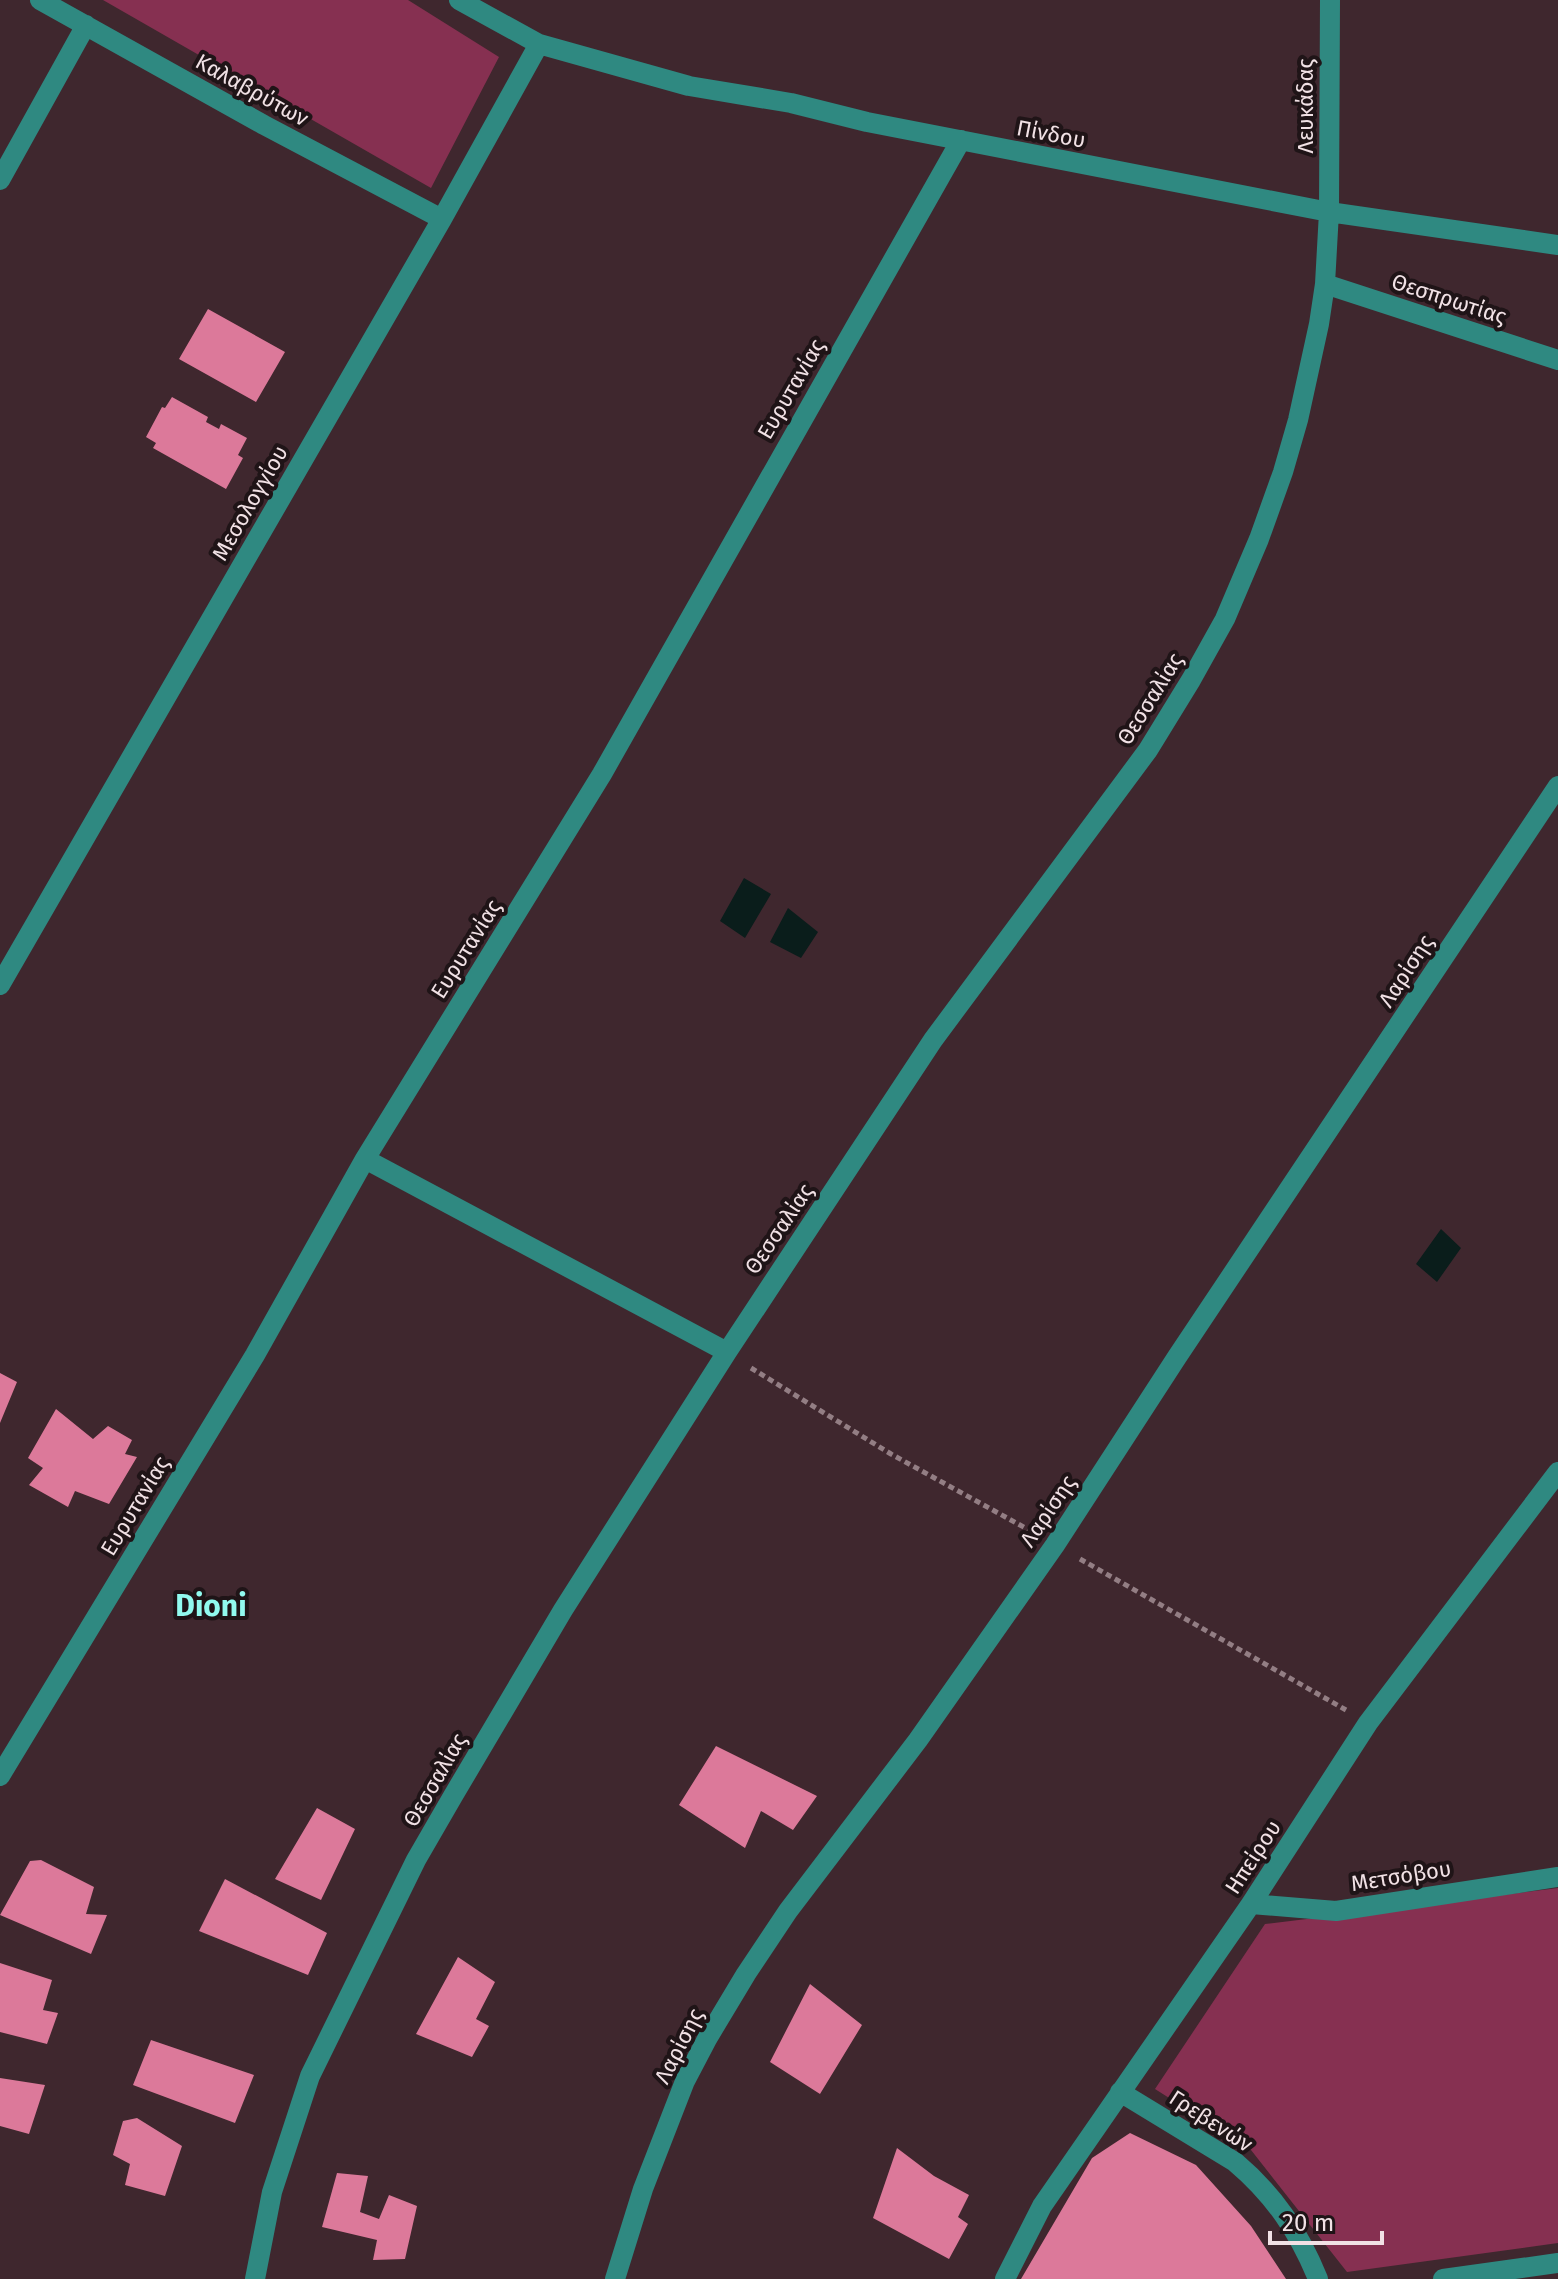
<svg xmlns="http://www.w3.org/2000/svg" width="1558" height="2279" font-family="'Fira Sans',sans-serif">
<style>
.green{fill:#863051}
.water{fill:#0a1d1b}
.building{fill:#dc799a}
.lines{fill:none;stroke-linecap:round;stroke-linejoin:round}
.path{stroke:#937e84;stroke-width:5;stroke-dasharray:6 4;stroke-linecap:butt}
.minor{stroke:#2f8981;stroke-width:20}
.labels{text-anchor:middle;dominant-baseline:central;stroke-width:8;stroke-linejoin:round;paint-order:stroke}
.street-label{font-size:22px;fill:#f1e1e5;stroke:#1f1417}
.district-label{font-size:30px;font-weight:bold;fill:#91faef;stroke:#1f1417}
</style>
<rect width="100%" height="100%" fill="#3f272e"/>
<path class="green" d="M103 0H408L499 57 431 188Z
M1558 1888V2243L1347 2272 1251 2150 1155 2089 1265 1924Z"/>
<path class="water" d="M744 878 771 894 745 938 720 921Z
M788 908 818 932 801 958 770 942Z
M1441 1229 1461 1248 1437 1282 1416 1264Z"/>
<path class="building" d="M208 309 285 352 256 402 179 359Z
M172 397 208 417 206 422 219 429 221 424 247 438 238 455 243 458 226 489 153 448 156 443 146 437 162 407 165 408Z
M0 1373 17 1382 0 1423Z
M56 1409 93 1439 108 1426 132 1440 125 1454 137 1457 109 1504 75 1491 68 1507 29 1485 43 1468 28 1458Z
M716 1746 817 1796 793 1830 761 1811 745 1848 679 1805Z
M317 1808 355 1829 321 1900 275 1879Z
M41 1860 94 1887 86 1914 107 1915 91 1954 0 1915 30 1861Z
M225 1879 327 1933 308 1975 199 1931Z
M458 1957 495 1982 476 2019 489 2026 472 2057 416 2034Z
M0 1963 52 1980 43 2010 58 2013 47 2044 0 2032Z
M810 1984 862 2025 820 2094 770 2062Z
M151 2040 254 2075 235 2123 133 2085Z
M0 2078 45 2085 29 2134 0 2126Z
M137 2118 182 2146 165 2196 125 2185 130 2164 113 2155 123 2121Z
M1130 2133 1196 2165 1251 2226 1286 2279H1021L1092 2158Z
M897 2148 934 2176 969 2195 958 2217 968 2224 949 2259 873 2218Z
M337 2173 368 2176 360 2212 379 2219 389 2195 417 2206 405 2259 373 2260 377 2240 322 2227Z"/>
<g class="lines">
<path class="path" d="M751 1368 891 1454 1029 1530
M1080 1559 1346 1710"/>
<path class="minor" d="M40 0 264 125 442 219
M459 0 539 44 689 86 791 103 867 122 1329 212 1558 245
M0 180 86 25
M1325 284 1558 360
M0 985 442 219 539 44
M365 1159 727 1352
M0 1776 255 1355 365 1159 602 774 961 140
M1251 1904 1336 1911 1558 1877
M1120 2092 1235 2162C1274 2195 1299 2232 1318 2279
M255 2279 272 2192 310 2076 416 1860 453 1796 563 1610 727 1352 933 1040 1148 750 1191 680 1225 619 1259 539 1283 472 1298 420 1319 324 1325 284 1329 212 1330 0
M615 2279 643 2189 685 2081 707 2039 746 1974 788 1911 918 1740 1055 1545 1177 1357 1558 786
M1005 2279 1042 2206 1251 1904 1368 1723 1558 1472
M1443 2279 1558 2263"/>
</g>
<g class="labels">
<g class="street-label">
<text transform="translate(252 90) rotate(29)">Καλαβρύτων</text>
<text transform="translate(1305 106) rotate(-90)">Λευκάδας</text>
<text transform="translate(1051 134) rotate(11)">Πίνδου</text>
<text transform="translate(1449 299) rotate(18)">Θεσπρωτίας</text>
<text transform="translate(791 389) rotate(-60)">Ευρυτανίας</text>
<text transform="translate(250 503) rotate(-60)">Μεσολογγίου</text>
<text transform="translate(1150 699) rotate(-58)">Θεσσαλίας</text>
<text transform="translate(466 949) rotate(-58)">Ευρυτανίας</text>
<text transform="translate(1406 971) rotate(-57)">Λαρίσης</text>
<text transform="translate(779 1229) rotate(-56)">Θεσσαλίας</text>
<text transform="translate(135 1506) rotate(-59)">Ευρυτανίας</text>
<text transform="translate(1048 1511) rotate(-56)">Λαρίσης</text>
<text transform="translate(435 1780) rotate(-60)">Θεσσαλίας</text>
<text transform="translate(1253 1857) rotate(-57)">Ηπείρου</text>
<text transform="translate(1401 1876) rotate(-9)">Μετσόβου</text>
<text transform="translate(679 2046) rotate(-63)">Λαρίσης</text>
<text transform="translate(1211 2121) rotate(33)">Γρεβενών</text>
</g>
<g class="district-label">
<text x="211" y="1606">Dioni</text>
</g>
</g>
<path d="M1270 2231v12h112v-12" fill="none" stroke="#f1e1e5" stroke-width="4"/>
<text x="1282" y="2231" font-size="24" fill="#f1e1e5" stroke="#1f1417" stroke-width="6" paint-order="stroke">20 m</text>
</svg>
